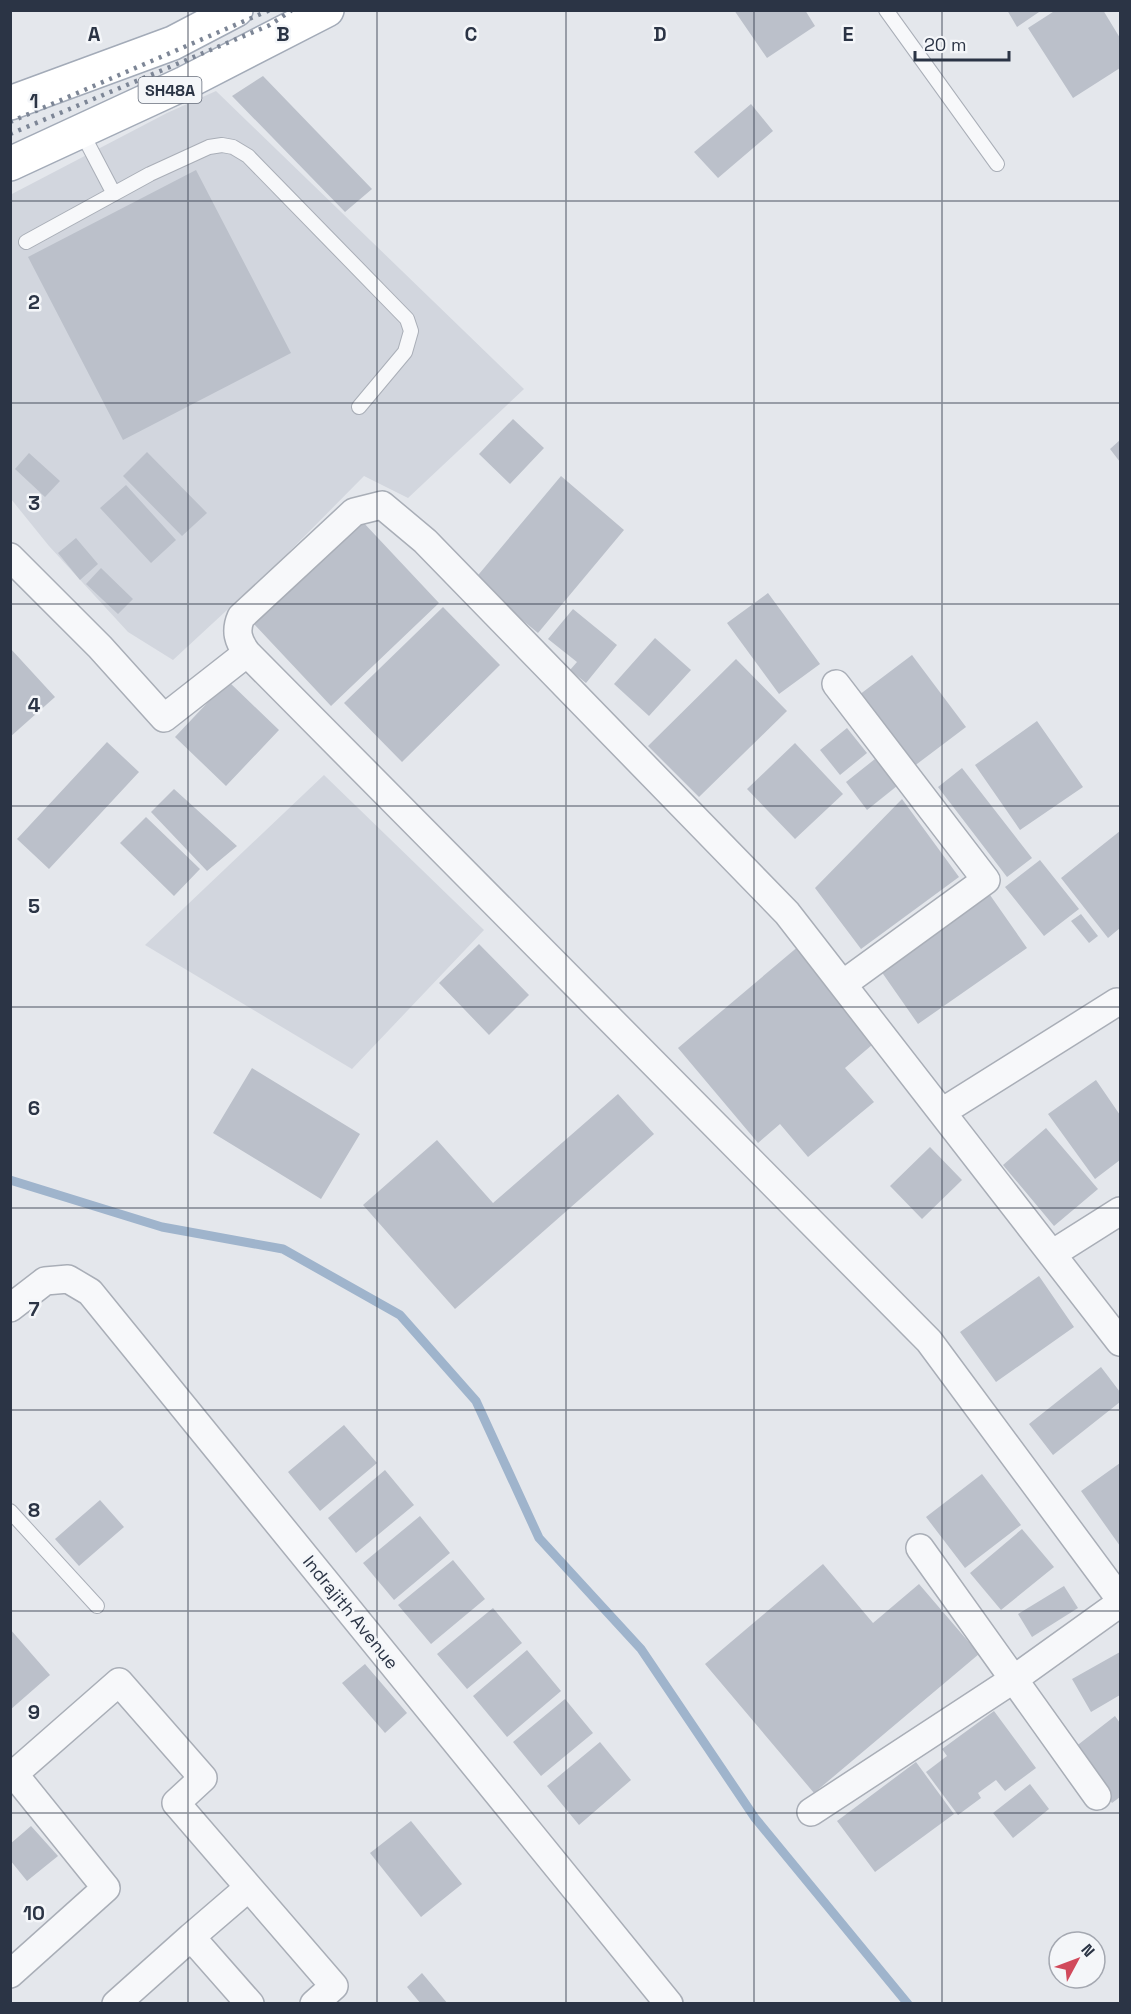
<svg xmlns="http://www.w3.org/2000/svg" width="1131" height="2014" font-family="'Space Grotesk',sans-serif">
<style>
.built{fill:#d2d6de}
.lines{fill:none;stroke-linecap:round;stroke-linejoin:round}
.stream{stroke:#9fb4cc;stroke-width:9}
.building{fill:#bbc0ca}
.lane-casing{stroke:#a9aeb7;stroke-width:16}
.street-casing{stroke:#a9aeb7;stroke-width:30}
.primary-casing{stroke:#a3abb8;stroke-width:36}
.lane{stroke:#f7f8fa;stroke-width:14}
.street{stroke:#f7f8fa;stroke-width:27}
.primary{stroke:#fff;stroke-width:33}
.rail{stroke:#7d8696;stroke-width:4.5;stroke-dasharray:3 6;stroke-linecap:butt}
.grid{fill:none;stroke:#2b3445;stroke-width:1.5;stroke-opacity:0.55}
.labels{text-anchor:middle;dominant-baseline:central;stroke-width:5;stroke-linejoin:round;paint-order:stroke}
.shield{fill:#f4f6f9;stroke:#676e7b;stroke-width:1.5}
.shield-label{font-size:16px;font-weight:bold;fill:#2b3445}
.street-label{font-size:18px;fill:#2b3445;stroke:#f4f6f9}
.grid-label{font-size:20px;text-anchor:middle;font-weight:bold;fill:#2b3445;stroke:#f4f6f9;stroke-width:5;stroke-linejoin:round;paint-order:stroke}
</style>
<rect width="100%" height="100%" fill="#e4e7ec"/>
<path class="built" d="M216 91 524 389 408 498 364 476 279 562 173 660 128 632 49 546 11 499 10 195 167 113Z
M324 775 484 930 352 1069 145 945Z"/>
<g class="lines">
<path class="stream" d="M10 1180 162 1227 283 1249 400 1315 476 1401 539 1538 641 1649 755 1818 908 2004"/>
</g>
<path class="building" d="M734 10H805L815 26 767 58Z
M1007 10H1042L1017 27Z
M1056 10H1103L1120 38V68L1073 98 1028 28Z
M263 76 372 189 345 212 232 96Z
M751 104 773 131 718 178 694 152Z
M196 170 291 353 123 440 28 257Z
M513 419 544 448 510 484 479 454Z
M1120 440V462L1110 449Z
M147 452 207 513 182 536 123 476Z
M29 453 60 481 45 497 15 469Z
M561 476 624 530 538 633 474 580Z
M126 485 176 540 151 563 100 508Z
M362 521 439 603 331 706 253 623Z
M76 538 98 564 80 580 58 553Z
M101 568 133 599 118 614 86 584Z
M768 593 820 664 779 694 727 623Z
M443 607 500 665 402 762 344 703Z
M573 609 617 645 586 683 570 670 577 662 548 639Z
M655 638 691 670 649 716 614 684Z
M10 648 55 697 10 737Z
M912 655 966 727 913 767 859 695Z
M736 659 787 711 699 797 648 746Z
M228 681 279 730 226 786 175 737Z
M1037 721 1083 787 1020 830 975 765Z
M847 728 867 753 840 775 820 750Z
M107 742 139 772 49 869 17 839Z
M795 743 843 794 795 839 747 789Z
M875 759 897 786 867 810 846 782Z
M962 768 1032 858 1007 877 938 787Z
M174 789 237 846 207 871 151 812Z
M902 799 959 877 861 949 815 888Z
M146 817 200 869 174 896 120 843Z
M1120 831V928L1108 938 1061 878Z
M1040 860 1079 909 1044 936 1005 887Z
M990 895 1027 948 918 1024 881 971Z
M1081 914 1098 936 1089 943 1071 921Z
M479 944 529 995 489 1035 439 983Z
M800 945 879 1039 845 1068 874 1102 808 1157 780 1124 758 1143 678 1048Z
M252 1068 360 1134 321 1199 213 1133Z
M1096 1080 1120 1115V1160L1095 1179 1048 1114Z
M618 1094 654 1134 455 1309 363 1205 437 1140 493 1203Z
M1046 1128 1098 1189 1054 1226 1003 1165Z
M930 1147 962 1180 922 1219 890 1186Z
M1039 1276 1074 1327 996 1382 960 1332Z
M1101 1367 1120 1392V1402L1053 1455 1029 1424Z
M344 1425 377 1463 320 1511 288 1472Z
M1120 1463V1546L1081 1491Z
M385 1470 414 1505 356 1553 328 1518Z
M982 1474 1021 1525 965 1568 926 1517Z
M100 1500 124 1527 79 1566 55 1539Z
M420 1516 450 1553 394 1600 363 1563Z
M1022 1529 1054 1567 1001 1610 970 1573Z
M453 1560 485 1599 431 1644 398 1605Z
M823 1564 873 1623 919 1584 979 1654 814 1793 705 1664Z
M1064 1586 1078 1608 1032 1637 1018 1614Z
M493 1608 522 1643 467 1689 437 1654Z
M10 1629 50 1675 10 1710Z
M527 1650 561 1691 507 1737 473 1696Z
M1120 1652V1695L1091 1712 1072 1679Z
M365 1664 407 1713 385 1733 342 1683Z
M565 1699 593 1733 541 1776 513 1742Z
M994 1711 1036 1768 1005 1791 996 1780 978 1793 981 1798 958 1815 926 1772 947 1756 942 1749Z
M1115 1716 1120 1723V1797L1112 1803 1070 1751Z
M600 1742 631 1780 579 1825 547 1786Z
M916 1762 954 1814 875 1872 837 1821Z
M1030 1784 1049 1809 1013 1838 993 1813Z
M411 1821 462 1884 421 1917 370 1853Z
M31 1826 58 1856 27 1881 10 1860V1844Z
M422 1973 448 2004H421L407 1987Z"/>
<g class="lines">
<g class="lane-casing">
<path id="lane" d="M886 10 997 164
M81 131 114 194
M26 242 150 174 209 147 222 145 233 147 248 156 407 319 411 331 405 352 359 407
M10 1511 97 1606"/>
</g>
<g class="street-casing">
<path id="street" d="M10 557 100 647 164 718 247 653 929 1341 1120 1599
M247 653C238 641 235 631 241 617L354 512 382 505 425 541 787 913 1120 1342
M836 684 986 880 843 984
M942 1112 1117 1002
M1052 1254 1120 1211
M10 1308 45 1281 68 1279 90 1292 669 2004
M920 1548 1097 1796
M811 1812 1014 1679 1120 1603
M191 1937 248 1888
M10 1974 106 1888 14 1774 119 1682 203 1778 176 1803 334 1986 314 2004
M116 2004 191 1937 250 2004"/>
</g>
<g class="primary-casing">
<path id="primary" d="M10 103 173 43 236 10
M10 164 185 83 327 10"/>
</g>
<use href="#lane" class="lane"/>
<use href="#street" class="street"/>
<use href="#primary" class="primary"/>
<path class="rail" d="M10 122 270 10
M10 134 270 25 292 10"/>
</g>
<path class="grid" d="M188 10V2004M377 10V2004M566 10V2004M754 10V2004M942 10V2004M10 201H1120M10 403H1120M10 604H1120M10 806H1120M10 1007H1120M10 1208H1120M10 1410H1120M10 1611H1120M10 1813H1120"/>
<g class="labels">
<rect class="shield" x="138.5" y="77" width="63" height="26" rx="4.5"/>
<g class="shield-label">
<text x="170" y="90">SH48A</text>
</g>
<g class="street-label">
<text transform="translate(351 1612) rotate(51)">Indrajith Avenue</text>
</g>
</g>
<g class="grid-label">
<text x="94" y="41">A</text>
<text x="283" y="41">B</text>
<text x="471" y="41">C</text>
<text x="660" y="41">D</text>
<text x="848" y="41">E</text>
<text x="34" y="108">1</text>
<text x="34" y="309">2</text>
<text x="34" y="510">3</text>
<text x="34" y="712">4</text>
<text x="34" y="913">5</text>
<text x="34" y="1115">6</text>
<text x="34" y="1316">7</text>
<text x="34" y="1517">8</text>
<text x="34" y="1719">9</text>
<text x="34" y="1920">10</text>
</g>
<rect width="1131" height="2014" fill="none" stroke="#2b3445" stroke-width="24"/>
<g transform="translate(1077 1960) rotate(49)"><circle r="28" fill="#f4f6f9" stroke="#a4a8b1" stroke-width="1.5"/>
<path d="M0-4.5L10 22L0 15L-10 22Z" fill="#d1495b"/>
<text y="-9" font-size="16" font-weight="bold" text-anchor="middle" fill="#2b3445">N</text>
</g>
<path d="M915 51v9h94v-9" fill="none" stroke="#2b3445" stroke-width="3"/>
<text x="924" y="51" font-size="18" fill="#2b3445" stroke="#f4f6f9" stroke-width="4.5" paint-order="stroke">20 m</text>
</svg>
